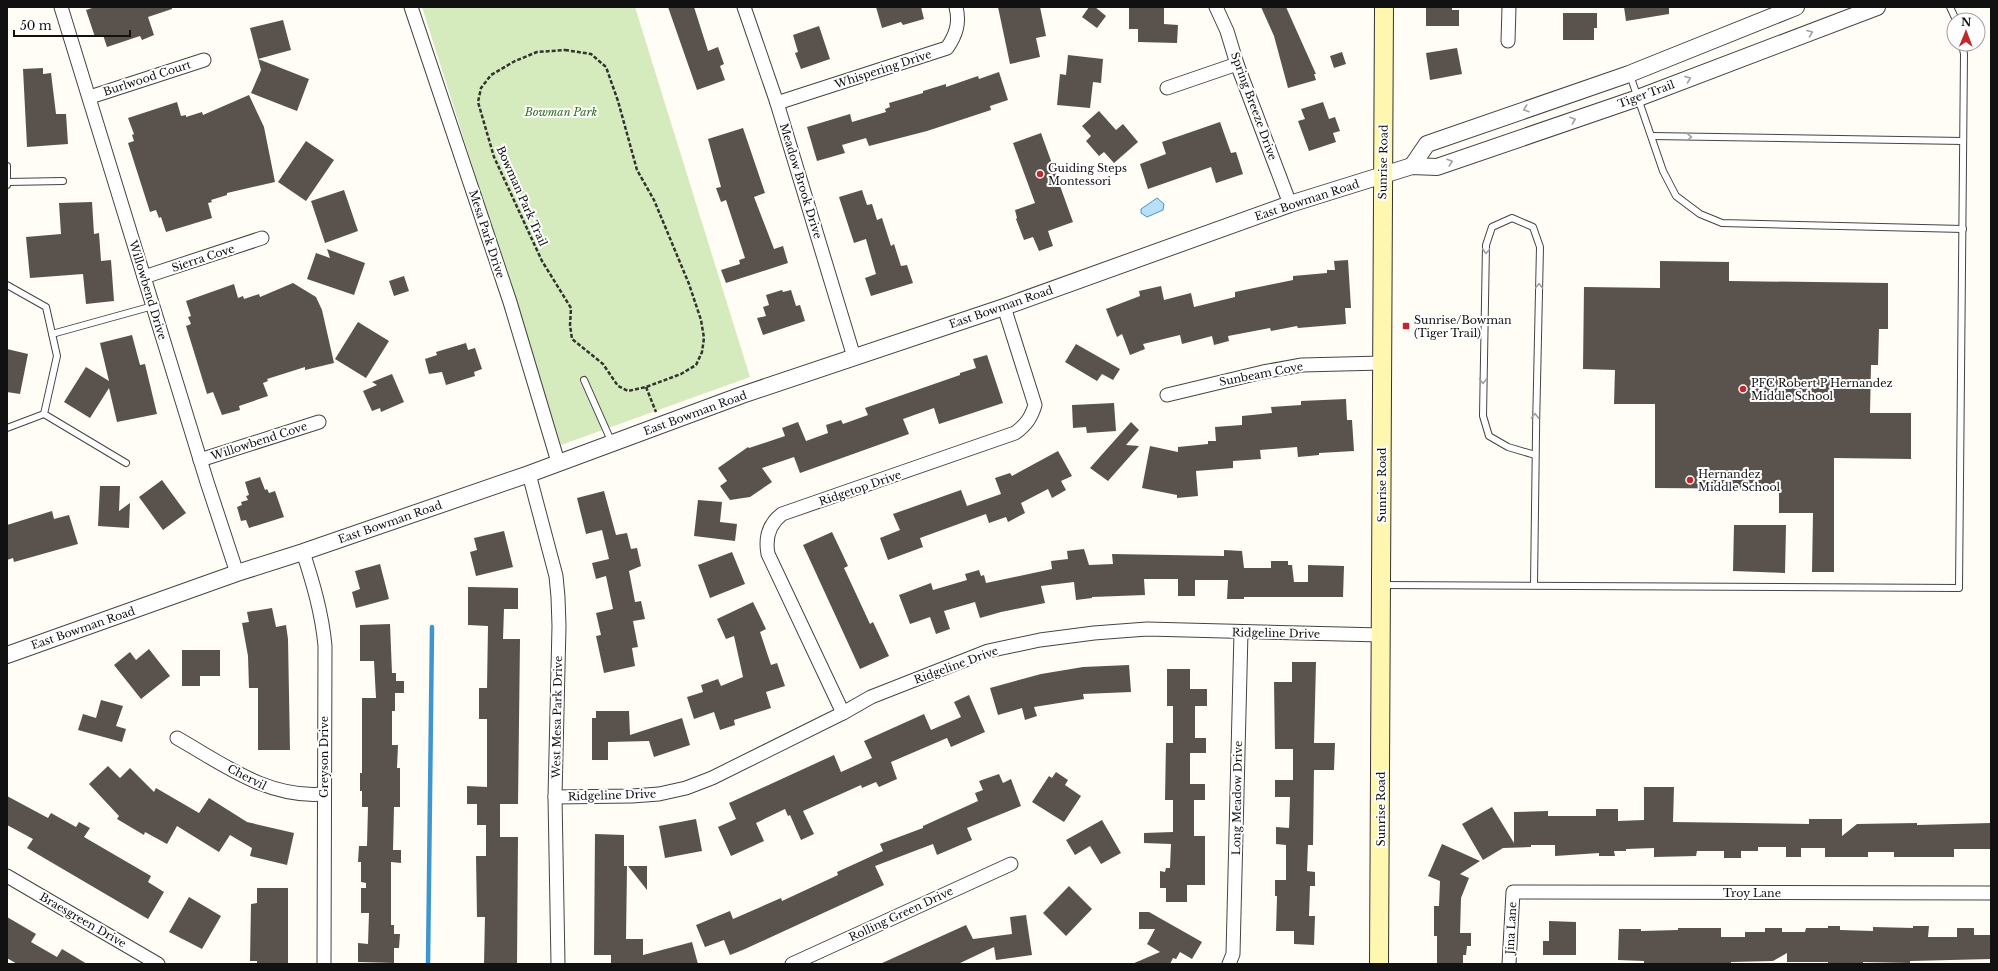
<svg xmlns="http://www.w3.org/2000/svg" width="1998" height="971" viewBox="0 0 1998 971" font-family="'Libre Baskerville',serif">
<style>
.green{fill:#d5ebbd}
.water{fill:#b9e0f7;stroke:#3f96cf}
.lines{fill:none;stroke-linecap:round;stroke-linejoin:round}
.stream{stroke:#3f96cf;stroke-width:4.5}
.building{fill:#5a524d}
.service-casing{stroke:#444;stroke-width:8}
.minor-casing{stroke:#444;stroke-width:15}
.tertiary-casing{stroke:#444;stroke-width:18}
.secondary-casing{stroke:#333;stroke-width:20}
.path{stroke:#333;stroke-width:2.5;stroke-dasharray:4 2;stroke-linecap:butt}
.service{stroke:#fff;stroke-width:6}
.minor{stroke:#fff;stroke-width:13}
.tertiary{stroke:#fff;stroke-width:16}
.secondary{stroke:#fff6b0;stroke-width:18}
.oneway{stroke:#a0a0a0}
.poi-dot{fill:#c4262e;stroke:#fff;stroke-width:1.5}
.labels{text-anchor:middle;stroke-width:4;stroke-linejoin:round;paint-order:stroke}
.street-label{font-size:11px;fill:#111;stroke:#fff}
.park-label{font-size:11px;font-style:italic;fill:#2f6b1f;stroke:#fff}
.poi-label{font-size:11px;fill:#111;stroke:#fff;text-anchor:start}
</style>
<rect width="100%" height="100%" fill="#fffdf5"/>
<polygon class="green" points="422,7 635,7 750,377 561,445"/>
<polygon class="water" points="1157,198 1164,204 1163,210 1147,217 1141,213 1141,209"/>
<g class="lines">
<polyline class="stream" points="428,964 432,627"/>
</g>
<g class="building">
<polygon points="95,7 172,7 172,9 148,17 154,35 142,40 140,36 107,47 103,35 95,37 86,10"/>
<polygon points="668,7 694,7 708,51 718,47 724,64 720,66 725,80 697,90"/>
<polygon points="876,7 921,7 924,19 903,25 901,22 882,28"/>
<polygon points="998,7 1040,7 1046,36 1036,38 1040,57 1010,64"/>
<polygon points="1089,7 1095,7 1106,16 1097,28 1082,17"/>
<polygon points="1138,7 1164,7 1164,24 1178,25 1177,43 1138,42 1138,29 1129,29 1129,8"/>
<polygon points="1261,7 1286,7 1316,74 1314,74 1316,80 1288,88 1274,36"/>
<polygon points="1426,7 1452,7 1452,10 1459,10 1459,26 1426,26"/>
<polygon points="1624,7 1669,7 1669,14 1626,21"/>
<polygon points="1563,13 1597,13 1597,28 1594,28 1594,40 1563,40"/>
<polygon points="283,20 291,50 258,59 250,28"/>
<polygon points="819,26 830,59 801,69 795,53 798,52 793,35"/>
<polygon points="1457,48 1462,74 1430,80 1426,53"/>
<polygon points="1342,52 1346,64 1334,68 1330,56"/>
<polygon points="1068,55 1103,59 1101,83 1093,82 1090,108 1057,105 1060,74 1066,75"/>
<polygon points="258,59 309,79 297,111 251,93 261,70"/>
<polygon points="43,68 43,74 51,73 56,114 66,114 68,144 27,147 23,69"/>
<polygon points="999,72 1008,100 990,106 991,110 927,131 869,146 866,138 842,145 845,153 817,161 807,127 850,114 852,122 886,112 885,109 890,107 889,103 923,93 923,91 946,84 946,87 978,76 979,79"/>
<polygon points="249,95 264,127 275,182 227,193 227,195 211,200 212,202 208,203 212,218 166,232 161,217 159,218 156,210 150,212 128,143 134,141 132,135 134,134 128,118 177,102 181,116 186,115 186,117 202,112 203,115"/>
<polygon points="1323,102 1329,119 1335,117 1340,131 1333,133 1336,142 1309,151 1298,121 1305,119 1301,109"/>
<polygon points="1099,111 1116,130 1123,124 1138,142 1114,163 1104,152 1099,156 1086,141 1091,136 1082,126"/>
<polygon points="1220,122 1231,153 1236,152 1243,174 1216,183 1211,167 1148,189 1140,164 1166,154 1162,142"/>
<polygon points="743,128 765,193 754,197 774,249 783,246 788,263 726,283 721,270 740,264 739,260 745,258 726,200 721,202 716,188 721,187 708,139"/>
<polygon points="1041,133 1073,222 1048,231 1053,246 1039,251 1033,237 1024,240 1016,219 1017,218 1015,210 1035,203 1013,143"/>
<polygon points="306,141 334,160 306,201 278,182"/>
<polygon points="344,190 358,231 325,243 311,201"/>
<polygon points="862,190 867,205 872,204 877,220 882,218 891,246 894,244 901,266 907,265 913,283 871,296 865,278 876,274 866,239 854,243 839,197"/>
<polygon points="92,202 94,234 99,233 101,261 111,260 114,301 86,304 83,274 30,278 26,237 61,234 59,203"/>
<polygon points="327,249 365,263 354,295 307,279 316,253 330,258"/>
<polygon points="1348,260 1351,308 1345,308 1346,324 1298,328 1297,326 1271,331 1270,328 1228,336 1229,341 1214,345 1212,336 1182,344 1180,335 1143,344 1145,349 1130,355 1122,334 1117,337 1106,309 1140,296 1139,291 1161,286 1164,300 1191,293 1194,307 1235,297 1235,292 1293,280 1293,276 1327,273 1327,270 1335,270 1334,261"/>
<polygon points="1660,261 1729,262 1729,281 1888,283 1888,329 1879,329 1878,365 1871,365 1870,413 1911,413 1911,459 1834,458 1834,572 1812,572 1813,513 1779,513 1779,489 1655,488 1655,404 1614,404 1615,370 1583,369 1584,287 1660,288"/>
<polygon points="404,276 409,291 394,296 389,281"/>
<polygon points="293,283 316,297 322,310 334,363 305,370 305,367 267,379 268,381 263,383 268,396 239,406 240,410 222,415 213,392 207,394 186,326 191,324 188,317 191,316 186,301 234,284 238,298 243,296 244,299 259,294 260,297"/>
<polygon points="782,290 783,292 791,290 796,306 800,305 805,321 763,335 757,318 766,316 763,307 769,305 766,295"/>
<polygon points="358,322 389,341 366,378 335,359"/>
<polygon points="132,335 140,365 145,364 157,414 117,422 109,388 90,418 64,402 86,367 109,381 100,343"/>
<polygon points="466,343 468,350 475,348 482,369 474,372 475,376 446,385 442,372 429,374 425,359 437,355 436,352"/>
<polygon points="1076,344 1120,369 1113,380 1102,374 1097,381 1065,362"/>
<polygon points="7,349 28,354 20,394 7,392"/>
<polygon points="987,355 1003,403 939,424 934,408 903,419 909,434 800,473 794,457 762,468 772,482 750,497 730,500 720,486 727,481 718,468 748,447 749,448 785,436 782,428 798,422 806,441 828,433 826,425 841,420 843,424 868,415 865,408 960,375 960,373 976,368 973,359"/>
<polygon points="392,374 404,402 381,412 380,408 372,411 363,391 377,385 372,382"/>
<polygon points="1346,399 1347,420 1352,420 1354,451 1319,453 1319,455 1298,457 1297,447 1260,450 1261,459 1233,461 1233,468 1196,471 1198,496 1177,498 1177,495 1142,488 1150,446 1178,452 1178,447 1208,444 1208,441 1216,441 1215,427 1242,425 1242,416 1272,413 1271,407 1301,405 1301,401"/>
<polygon points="1114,403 1116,431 1087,433 1086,427 1073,428 1072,405"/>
<polygon points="1131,422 1139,430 1126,445 1139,446 1108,481 1090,468"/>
<polygon points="1058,451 1072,476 1061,481 1066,490 1052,498 1048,489 1021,503 1025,513 1008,522 1006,517 989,523 986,514 920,538 923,547 888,560 880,538 900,530 893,514 961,490 967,506 1001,494 995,478 1010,473 1012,476"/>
<polygon points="260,477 265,490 267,489 269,493 275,491 284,517 249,528 246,520 241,521 237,507 242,505 241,502 248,500 246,496 249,495 245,482"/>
<polygon points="162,480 186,513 163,530 139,497"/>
<polygon points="100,486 120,486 119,511 130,503 129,528 98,526"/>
<polygon points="604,491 616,535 627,533 631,549 637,548 641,566 629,571 635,602 641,601 645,619 633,621 638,647 632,648 635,666 604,673 596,636 601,635 596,613 613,609 606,576 596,579 592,563 609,559 602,530 586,534 577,498"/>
<polygon points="698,500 722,502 720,522 737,524 735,541 694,536"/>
<polygon points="52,511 54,519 69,515 78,544 14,562 13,558 7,560 7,525"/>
<polygon points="1734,525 1786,525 1785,573 1733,571"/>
<polygon points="504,531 513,567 476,576 470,552 477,550 474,538"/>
<polygon points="832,532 848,566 844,568 870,624 873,622 889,656 860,669 803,545"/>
<polygon points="1084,549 1089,565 1113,564 1112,554 1224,556 1224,550 1242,551 1244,568 1271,568 1271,561 1288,561 1288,565 1292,565 1294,582 1308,582 1308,565 1344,566 1343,597 1244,597 1244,599 1227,599 1228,580 1195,580 1195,596 1178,596 1178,579 1144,579 1145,595 1092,597 1092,598 1076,600 1074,582 1041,586 1045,603 1001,612 980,618 975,602 944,611 950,629 936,634 930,617 910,624 899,595 931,583 933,590 967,580 965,574 979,570 981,576 984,575 986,583 1052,569 1051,561 1068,559 1067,551"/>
<polygon points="732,552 745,584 710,598 698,565"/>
<polygon points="380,564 389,599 356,608 352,592 360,589 355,571"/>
<polygon points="468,587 518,588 518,609 504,609 503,639 520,639 518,804 500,804 500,837 518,837 517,964 484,964 485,917 477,917 476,856 486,856 486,825 477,825 477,804 467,804 467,786 487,787 487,719 479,719 479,688 487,688 488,626 468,625"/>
<polygon points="753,602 766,629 760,632 771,665 777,663 785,686 766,692 771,708 734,720 735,725 720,730 714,712 694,719 687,697 703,692 701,685 718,679 721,686 743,677 734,636 726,639 717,619"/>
<polygon points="272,608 276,627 286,625 288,639 290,750 258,750 258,688 249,688 248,656 242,623 249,622 247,612"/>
<polygon points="390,624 392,673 396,673 396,681 404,681 404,693 395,693 395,711 392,711 392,745 398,745 397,768 400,768 400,807 394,807 393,850 401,850 401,863 391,862 391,925 394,925 394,934 400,934 399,948 394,948 394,963 358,962 358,943 368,944 369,913 361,913 361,888 366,888 366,883 361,882 361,862 358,862 359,846 367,846 368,807 362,807 362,791 360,791 360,773 362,773 362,698 376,698 374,661 360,661 360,625"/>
<polygon points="149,649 170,676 141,699 114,665 130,652 136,660"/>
<polygon points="182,650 220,650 220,676 200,676 200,686 182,686"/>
<polygon points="1292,662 1316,662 1314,743 1335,743 1334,770 1314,770 1313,845 1308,845 1307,871 1315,872 1315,886 1310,886 1309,916 1315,916 1314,945 1294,944 1294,931 1276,931 1277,896 1275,896 1275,880 1286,880 1286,845 1276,844 1276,827 1289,828 1290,797 1275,797 1275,780 1293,780 1293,749 1275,749 1274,682 1292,682"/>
<polygon points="1129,665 1131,692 1083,694 1084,699 1034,707 1037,716 1025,720 1022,708 998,715 990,688 1041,674 1083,667"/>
<polygon points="1167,669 1190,669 1190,689 1207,689 1207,706 1195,706 1195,738 1206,738 1206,753 1190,753 1190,784 1205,784 1205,800 1194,800 1194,836 1205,836 1205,885 1187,885 1187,902 1166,902 1166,888 1160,888 1160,871 1165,872 1166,868 1170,868 1171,844 1144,843 1144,833 1173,832 1173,800 1165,800 1166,743 1173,743 1173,706 1167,706"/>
<polygon points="969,695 985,732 951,747 947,738 891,762 897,779 879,787 876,782 862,788 861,785 803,811 814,834 801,840 790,815 788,816 785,809 756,823 764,841 731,856 718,827 736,819 729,803 834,755 841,772 872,758 864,741 924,714 931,730 961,717 954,702"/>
<polygon points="101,700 123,706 116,726 126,729 122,742 78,730 83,714 96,718"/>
<polygon points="596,711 629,711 630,735 682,718 690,745 654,757 649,741 608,742 608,760 592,760 592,718 596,718"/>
<polygon points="108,766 120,778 130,768 154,792 156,788 199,813 209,798 247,822 294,833 287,865 250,856 252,848 230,835 219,852 177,826 167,844 145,832 144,835 117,819 119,816 89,784"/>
<polygon points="1056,772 1068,780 1065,785 1081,796 1064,822 1032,802 1049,776 1052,778"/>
<polygon points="999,774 1003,783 1011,779 1021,806 967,828 972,840 937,855 933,844 875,866 884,885 745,949 730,955 724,940 705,947 696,925 730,911 733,919 781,898 782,901 838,875 837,872 883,851 880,844 923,828 923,826 978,801 975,793 983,790 979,781"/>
<polygon points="1644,787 1674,787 1673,822 1809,824 1809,819 1842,819 1842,836 1857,824 1917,823 1917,825 1991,823 1991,849 1954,849 1954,857 1894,857 1894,852 1868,852 1868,857 1825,857 1825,848 1801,848 1801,857 1786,857 1786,847 1758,847 1758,851 1741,851 1741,858 1724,858 1724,851 1697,851 1696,856 1654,857 1654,848 1626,849 1626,851 1614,851 1615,856 1599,856 1599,853 1555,856 1555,845 1531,845 1531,847 1503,848 1483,860 1462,824 1492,807 1514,843 1514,812 1548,811 1548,816 1596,816 1596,809 1618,809 1618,821 1644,820"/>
<polygon points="7,796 48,818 51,813 76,827 79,822 90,828 84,837 151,876 148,882 164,892 148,919 27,848 33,839 7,825"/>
<polygon points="696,819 702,851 665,858 659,826"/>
<polygon points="1102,820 1121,853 1101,864 1090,846 1075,855 1066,840"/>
<polygon points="595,834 624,835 624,866 627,866 626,939 643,939 643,955 692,942 698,964 611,964 611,955 594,955"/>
<polygon points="1442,844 1480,861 1460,874 1469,878 1461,898 1460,933 1471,933 1471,946 1467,946 1466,955 1463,955 1463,964 1437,964 1437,936 1434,936 1434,906 1439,906 1440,881 1428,876"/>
<polygon points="628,866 647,866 647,890"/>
<polygon points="1069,886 1092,909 1066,936 1043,913"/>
<polygon points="257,888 288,888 288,964 257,964 257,961 250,961 251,904 257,903"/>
<polygon points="189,897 221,916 202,949 169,932"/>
<polygon points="1139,912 1149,912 1202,942 1192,959 1180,952 1176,959 1173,958 1170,964 1132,964 1160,952 1147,944 1155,929 1139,929"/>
<polygon points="1026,915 1032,955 996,960 994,947 958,964 880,964 966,925 973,939 1012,934 1010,917"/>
<polygon points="7,917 36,934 31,942 57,957 62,949 87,964 17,964 7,958"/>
<polygon points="1549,921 1576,922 1576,955 1543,955 1543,941 1549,941"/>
<polygon points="1828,926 1840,926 1840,930 1873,931 1873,927 1913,928 1913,926 1929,926 1928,937 1957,937 1957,928 1974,928 1974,935 1991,935 1991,959 1910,961 1910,963 1863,962 1863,964 1828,964 1828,962 1787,962 1787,953 1773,961 1731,962 1731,964 1644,964 1644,961 1618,960 1619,929 1641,929 1641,931 1678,930 1678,928 1721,928 1721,937 1745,937 1745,932 1765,932 1765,928 1782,928 1782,932 1805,932 1806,928 1828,928"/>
</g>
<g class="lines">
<g class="service-casing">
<g id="service">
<polyline points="1950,7 1956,20"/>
<polyline points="1630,75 1663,171 1676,196 1700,214 1722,223 1963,229"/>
<polyline points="1652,136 1963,141"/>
<polyline points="7,166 7,185"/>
<polyline points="7,182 63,181"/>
<polyline points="7,285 46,307 57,356 44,414 126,463"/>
<polyline points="52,334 153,306"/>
<polyline points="584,380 612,443"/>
<polyline points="7,428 44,414"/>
<polyline points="1383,585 1959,588 1964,54 1962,44"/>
<path d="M1534,585C1535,472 1537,360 1540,247L1533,227L1512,218L1492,227L1486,245L1483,416L1489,436L1508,447L1535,455"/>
</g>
</g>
<g class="minor-casing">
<g id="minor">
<polyline points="61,7 207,482 237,573"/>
<polyline points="411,7 510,302 558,462"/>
<polyline points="744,7 777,103 854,357"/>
<polyline points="1216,7 1227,31 1237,64 1290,204"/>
<polyline points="1508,41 1509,7"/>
<polyline points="1167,88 1237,64"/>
<polyline points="90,97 204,60"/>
<path d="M777,103L947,48C956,35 960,23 956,7"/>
<polyline points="144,277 262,238"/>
<polyline points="1167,395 1263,372 1302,365 1382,363"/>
<polyline points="200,460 319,422"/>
<polyline points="529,474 556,576 558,597 559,626 555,797 558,964"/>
<path d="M303,552C313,583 322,613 325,646L324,964"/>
<path d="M843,713L768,554C765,538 769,524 782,514L1015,433C1026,425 1031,418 1035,405L1004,307"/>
<path d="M177,738C223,764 268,799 324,794"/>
<polyline points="555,797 632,796 659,794 686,788 712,778 843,713 871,697 988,651 1040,640 1094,633 1147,629 1381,635"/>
<polyline points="7,876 158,964"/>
<polyline points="792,964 1011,864"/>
<polyline points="1229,964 1233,954 1241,632"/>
<polyline points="1509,964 1513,892 1991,893"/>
</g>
</g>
<g class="tertiary-casing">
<g id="tertiary">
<polyline points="1412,166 1427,144 1629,74 1796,7"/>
<polyline points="7,655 237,573 303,552 529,474 742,395 1004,307 1290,204 1412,166 1437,167 1638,98 1877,7"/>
</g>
</g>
<g class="secondary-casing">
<polyline id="secondary" points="1379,964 1384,7"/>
</g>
<g class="path">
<polygon points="565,50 591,54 606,67 618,101 637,170 654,200 689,284 701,320 704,338 702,352 696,365 681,374 646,387 628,391 618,386 603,364 572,339 570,325 571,308 542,261 494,157 478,102 481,88 491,75 515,61 537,52"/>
<polyline points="646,387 656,412"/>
</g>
<use href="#service" class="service"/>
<use href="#minor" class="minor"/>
<use href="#tertiary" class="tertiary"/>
<use href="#secondary" class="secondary"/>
</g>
<defs><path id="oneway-chevron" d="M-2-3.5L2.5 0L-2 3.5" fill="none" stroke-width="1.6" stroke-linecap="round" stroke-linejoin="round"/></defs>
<g class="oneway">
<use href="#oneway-chevron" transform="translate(1810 33) rotate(-21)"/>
<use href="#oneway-chevron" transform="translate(1688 79) rotate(-21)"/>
<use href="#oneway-chevron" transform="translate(1526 109) rotate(161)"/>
<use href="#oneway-chevron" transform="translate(1573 120) rotate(-19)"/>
<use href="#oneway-chevron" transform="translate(1689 137) rotate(1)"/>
<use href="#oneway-chevron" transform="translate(1450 162) rotate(-19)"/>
<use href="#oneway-chevron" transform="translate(1486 251) rotate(93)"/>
<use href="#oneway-chevron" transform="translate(1539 286) rotate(-89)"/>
<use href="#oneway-chevron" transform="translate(1483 381) rotate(91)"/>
<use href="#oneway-chevron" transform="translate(1535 416) rotate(-89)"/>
</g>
<g class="poi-dot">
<circle cx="1040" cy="174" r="4"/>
<rect x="1402" y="322" width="8" height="8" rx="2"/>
<circle cx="1743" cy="389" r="4"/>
<circle cx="1690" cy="480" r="4"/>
</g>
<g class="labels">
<g class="street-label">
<text transform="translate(883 69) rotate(-18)" y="4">Whispering Drive</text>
<text transform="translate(147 78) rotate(-18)" y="4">Burlwood Court</text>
<text transform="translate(1646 94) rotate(-20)" y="4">Tiger Trail</text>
<text transform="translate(1254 106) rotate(70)" y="4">Spring Breeze Drive</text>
<text transform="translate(1383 162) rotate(-89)" y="4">Sunrise Road</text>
<text transform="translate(801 181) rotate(73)" y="4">Meadow Brook Drive</text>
<text transform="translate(522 196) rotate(66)" y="4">Bowman Park Trail</text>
<text transform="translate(1307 200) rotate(-18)" y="4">East Bowman Road</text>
<text transform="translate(487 234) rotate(72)" y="4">Mesa Park Drive</text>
<text transform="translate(203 258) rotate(-18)" y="4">Sierra Cove</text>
<text transform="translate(148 290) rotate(73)" y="4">Willowbend Drive</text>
<text transform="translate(1001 307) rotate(-19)" y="4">East Bowman Road</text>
<text transform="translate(1261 374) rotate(-11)" y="4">Sunbeam Cove</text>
<text transform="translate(695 413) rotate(-20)" y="4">East Bowman Road</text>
<text transform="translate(259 441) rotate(-18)" y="4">Willowbend Cove</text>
<text transform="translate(1382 485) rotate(-90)" y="4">Sunrise Road</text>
<text transform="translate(860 488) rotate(-19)" y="4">Ridgetop Drive</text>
<text transform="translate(390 522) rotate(-19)" y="4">East Bowman Road</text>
<text transform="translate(83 628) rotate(-19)" y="4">East Bowman Road</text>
<text transform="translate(1276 633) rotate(1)" y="4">Ridgeline Drive</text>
<text transform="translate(956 665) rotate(-20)" y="4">Ridgeline Drive</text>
<text transform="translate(557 717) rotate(-89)" y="4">West Mesa Park Drive</text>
<text transform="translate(324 757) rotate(-90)" y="4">Greyson Drive</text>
<text transform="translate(247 777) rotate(27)" y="4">Chervil</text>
<text transform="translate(612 795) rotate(-2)" y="4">Ridgeline Drive</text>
<text transform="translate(1237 798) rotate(-89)" y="4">Long Meadow Drive</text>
<text transform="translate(1381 809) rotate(-90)" y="4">Sunrise Road</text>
<text x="1752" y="897">Troy Lane</text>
<text transform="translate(901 914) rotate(-25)" y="4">Rolling Green Drive</text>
<text transform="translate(83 920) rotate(30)" y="4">Braesgreen Drive</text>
<text transform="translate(1511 928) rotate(-87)" y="4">Jina Lane</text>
</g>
<g class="park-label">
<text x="561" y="116">Bowman Park</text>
</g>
<g class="poi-label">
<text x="1048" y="172">Guiding Steps<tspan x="1048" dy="13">Montessori</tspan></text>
<text x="1414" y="324">Sunrise/Bowman<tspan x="1414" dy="13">(Tiger Trail)</tspan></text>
<text x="1751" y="387">PFC Robert P Hernandez<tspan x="1751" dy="13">Middle School</tspan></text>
<text x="1698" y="478">Hernandez<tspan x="1698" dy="13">Middle School</tspan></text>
</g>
</g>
<rect width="1998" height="971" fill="none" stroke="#111111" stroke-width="16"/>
<g transform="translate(1966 32) rotate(1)"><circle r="19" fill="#ffffff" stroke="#a0a0a0"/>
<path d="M0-3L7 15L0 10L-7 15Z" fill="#c4262e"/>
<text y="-6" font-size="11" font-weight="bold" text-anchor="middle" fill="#111111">N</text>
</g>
<path d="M14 30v6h116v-6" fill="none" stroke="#111111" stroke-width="2"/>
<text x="20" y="30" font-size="12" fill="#111111" stroke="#ffffff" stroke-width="3" paint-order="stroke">50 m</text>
</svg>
